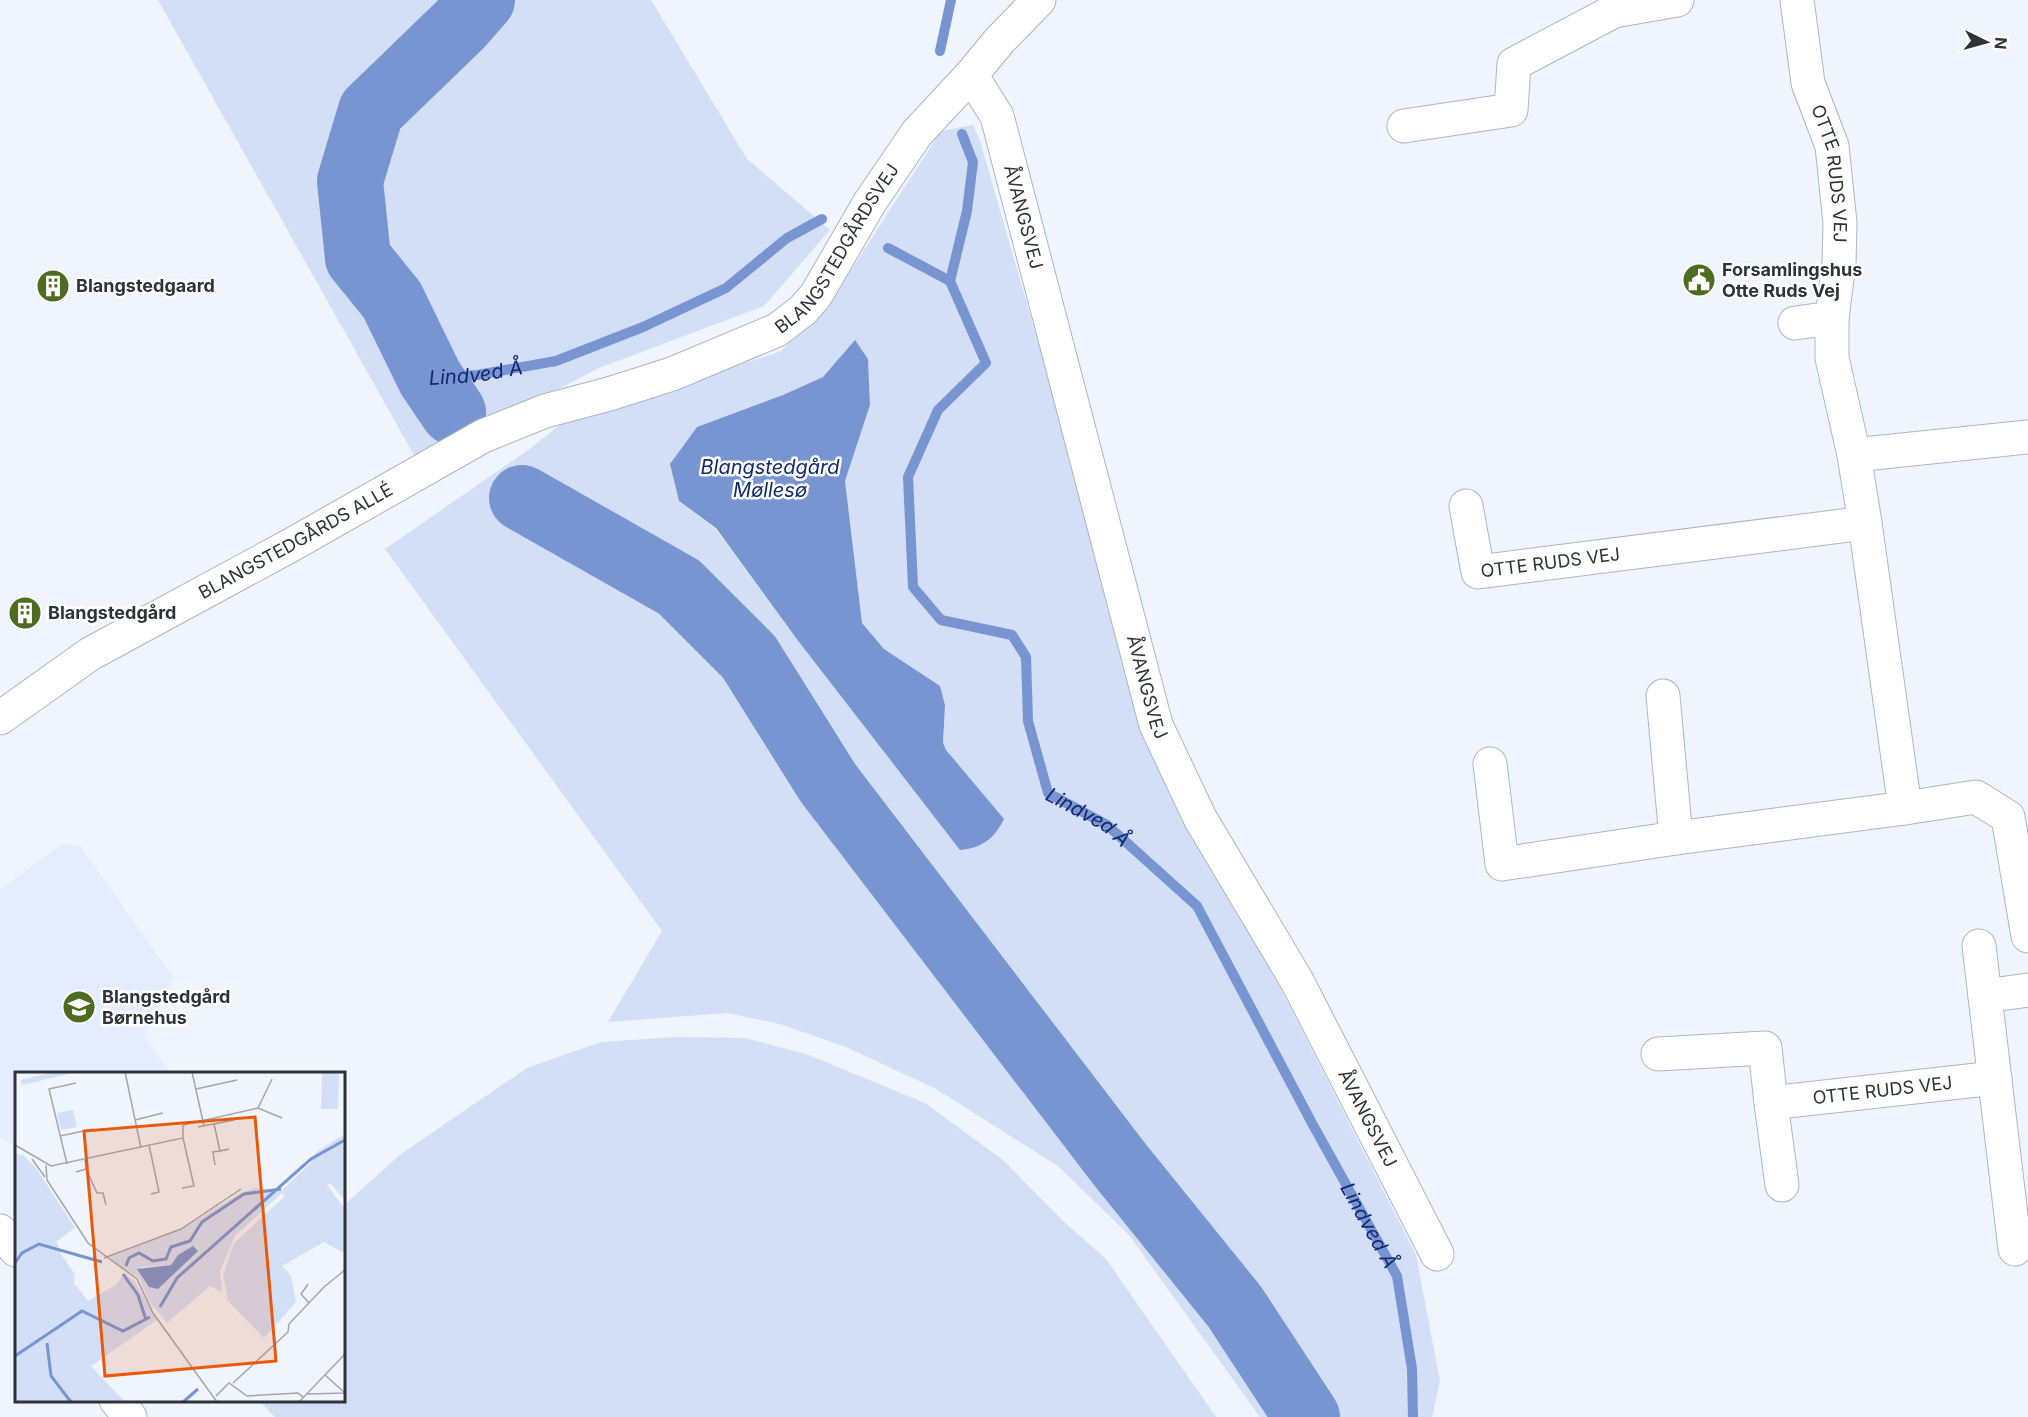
<svg xmlns="http://www.w3.org/2000/svg" width="2028" height="1417" viewBox="0 0 2028 1417" font-family="Inter,sans-serif">
<style>
.built{fill:#e4ecff}
.green{fill:#d3dff7;fill-rule:evenodd}
.water{fill:#7894d1}
.lines{fill:none;stroke-linecap:round;stroke-linejoin:round}
.stream{stroke:#7894d1;stroke-width:10}
.river{stroke:#7894d1;stroke-width:66}
.minor-casing{stroke:#adb5c4;stroke-width:35}
.minor{stroke:#fff;stroke-width:33}
.labels{text-anchor:middle;stroke-width:5;stroke-linejoin:round;paint-order:stroke}
.street-label{font-size:18px;fill:#2f3238;stroke:#fff}
.poi-label{font-size:18px;font-weight:bold;fill:#2f3238;stroke:#fff;text-anchor:start}
.water-label{font-size:20px;font-style:italic;fill:#112870;stroke:#fff}
.inset-river{fill:none;stroke:#7894d1;stroke-width:3}
.inset-road{fill:none;stroke:#a2a6ae;stroke-width:1.5}
.view{fill:#e8590c;fill-opacity:0.15;stroke:#e8590c;stroke-width:3}
.inset-edge{fill:none;stroke:#2f3238;stroke-width:3}
</style>
<rect width="100%" height="100%" fill="#eff4fd"/>
<polygon class="built" points="62,844 80,846 173,977 144,1037 170,1073 16,1074 16,1146 0,1138 0,890"/>
<g class="green">
<polygon points="158,0 651,0 747,159 830,230 764,306 599,368 418,462"/>
<path d="M973,125L980,141L1151,733L1416,1255L1440,1381L1432,1417H1260L1129,1235L1058,1166L936,1089L846,1047L780,1024L727,1013L608,1022L662,931L385,549L531,448L566,420L782,351L842,284L941,131ZM855,341L868,359L870,405L845,481L862,623L884,649L940,686L945,705L943,743L946,750L796,638L715,528L679,501L670,464L697,427L783,395L823,377Z"/>
<polygon points="677,1037 745,1038 806,1054 925,1103 1003,1160 1063,1221 1106,1259 1216,1417 275,1417 259,1401 344,1400 344,1205 401,1154 527,1068 601,1042"/>
</g>
<path class="water" d="M855,340L868,359L870,405L845,481L862,623L884,649L940,686L945,705L943,743L946,750L1004,819C994,839 982,848 960,850L796,638L716,528L679,501L670,464L697,427L783,395L823,377Z"/>
<g class="lines">
<g class="stream">
<polyline points="940,51 951,0"/>
<path id="s1" d="M888,248L950,281L986,363L938,410L908,477L913,587L941,620L1012,635L1026,657L1028,721L1048,793L1107,825L1197,906L1313,1125L1397,1276L1412,1369L1413,1417"/>
<polyline points="950,281 967,211 973,162 962,134"/>
<path id="s2" d="M430,378L477,375L556,361L643,327L726,288L787,238L822,219"/>
</g>
<g class="river">
<polyline points="453,412 430,378 392,300 358,258 350,181 371,111 460,25 482,0"/>
<polyline points="522,498 679,587 749,657 828,783 1121,1166 1235,1307 1307,1417"/>
</g>
<g class="minor-casing">
<g id="minor">
<path id="s3" d="M1797,0L1808,83L1832,146L1840,223L1839,263L1832,318V358L1854,455L1865,523L1905,808L1976,797L2008,817L2028,936"/>
<path id="s4" d="M971,75L997,116L1156,725L1200,818L1297,981L1437,1254"/>
<polyline points="1404,126 1511,110 1514,64 1614,11 1677,0"/>
<polyline points="1795,323 1832,318"/>
<polyline points="1854,455 2028,437"/>
<path id="s5" d="M1466,506L1478,572L1865,523"/>
<polyline points="1663,696 1676,838"/>
<path id="s6" d="M0,718L90,654L293,544L483,436L545,411L609,394L672,374L777,330L803,310L816,295L870,202L917,133L971,75L1000,40L1039,0"/>
<polyline points="1490,764 1502,864 1676,838 1905,808"/>
<polyline points="1979,946 2015,1249"/>
<polyline points="1985,996 2028,990"/>
<polyline points="1658,1054 1765,1048 1771,1103"/>
<path id="s7" d="M1782,1185L1771,1103L1995,1078"/>
<polyline points="0,1231 16,1250"/>
<polyline points="116,1400 130,1417"/>
</g>
</g>
<use href="#minor" class="minor"/>
</g>
<defs>
<g id="civic-disc" transform="scale(1.725)"><circle r="9.5" fill="#4e6c21" stroke="#fff"/><path d="M-.6-6.5H3V-4.5H.6V-3L4-1V1h2V6H-6V1h2V-1L-.6-3ZM-1.2 2.5V6h2.4V2.5Z" fill="#fff"/></g>
<g id="building-disc" transform="scale(1.725)"><circle r="9.5" fill="#4e6c21" stroke="#fff"/><path d="M-4-6H4V6H1V3H-1V6H-4ZM-2.5-4.3h1.7v1.8h-1.7ZM.8-4.3h1.7v1.8H.8ZM-2.5-1h1.7V.8h-1.7ZM.8-1h1.7V.8H.8Z" fill="#fff"/></g>
<g id="school-disc" transform="scale(1.725)"><circle r="9.5" fill="#4e6c21" stroke="#fff"/><path d="M0-5L7-2L0 1L-7-2ZM-4 1L0 2.5L4 1V4Q0 6-4 4Z" fill="#fff"/></g>
</defs>
<g fill-rule="evenodd">
<use href="#civic-disc" x="1699" y="280"/>
<use href="#building-disc" x="53" y="286"/>
<use href="#building-disc" x="25" y="613"/>
<use href="#school-disc" x="79" y="1007"/>
</g>
<g class="labels">
<g class="street-label">
<text dy="6" stroke="none"><textPath href="#s3" startOffset="178">OTTE RUDS VEJ</textPath></text>
<text dy="6" stroke="none"><textPath href="#s4" startOffset="153">ÅVANGSVEJ</textPath></text>
<text dy="6" stroke="none"><textPath href="#s6" startOffset="975">BLANGSTEDGÅRDSVEJ</textPath></text>
<text dy="6" stroke="none"><textPath href="#s6" startOffset="345">BLANGSTEDGÅRDS ALLÉ</textPath></text>
<text dy="6" stroke="none"><textPath href="#s5" startOffset="140">OTTE RUDS VEJ</textPath></text>
<text dy="6" stroke="none"><textPath href="#s4" startOffset="639">ÅVANGSVEJ</textPath></text>
<text dy="6" stroke="none"><textPath href="#s7" startOffset="195">OTTE RUDS VEJ</textPath></text>
<text dy="6" stroke="none"><textPath href="#s4" startOffset="1125">ÅVANGSVEJ</textPath></text>
</g>
<g class="poi-label">
<text x="1722" y="276">Forsamlingshus<tspan x="1722" dy="21">Otte Ruds Vej</tspan></text>
<text x="76" y="292">Blangstedgaard</text>
<text x="48" y="619">Blangstedgård</text>
<text x="102" y="1003">Blangstedgård<tspan x="102" dy="21">Børnehus</tspan></text>
</g>
<g class="water-label">
<text dy="7" stroke="none"><textPath href="#s2" startOffset="46">Lindved Å</textPath></text>
<text x="770" y="474">Blangstedgård<tspan x="770" dy="23">Møllesø</tspan></text>
<text dy="7" stroke="none"><textPath href="#s1" startOffset="738">Lindved Å</textPath></text>
<text dy="7" stroke="none"><textPath href="#s1" startOffset="1242">Lindved Å</textPath></text>
</g>
</g>
<g transform="translate(15 1072)">
<rect width="330" height="330" fill="#eff4fd"/>
<path d="M39,0H62L7,13L6,8ZM307,0H324L323,37H306ZM58,38L62,55L46,58L42,41ZM330,62V128L315,111L312,113L330,137V177L327,180L309,170L267,194L276,204L281,230L249,266L213,229L208,203L219,171L270,124L267,121L220,164L205,199L207,220L195,214L152,251L135,231L124,206L96,189L95,185L167,157L227,120L241,116L266,119L295,92L300,81ZM178,174L182,179L143,217L134,215L124,195L156,193L163,183ZM0,81L8,83L21,96L60,156L42,169L45,181L60,202L59,211L73,229L102,212L109,201L119,208L142,248L76,294L110,330H0Z" fill="#d3dff7" fill-rule="evenodd"/>
<path d="M178,174L183,179L143,217L134,215L122,197L156,193L163,183Z" fill="#7894d1"/>
<path class="inset-river" d="M0,191L7,181L24,172L87,190M111,194L114,186L124,181L138,189L151,187L156,175L175,169L187,150L229,122L266,117M108,202L123,223L131,248M145,235L162,206L296,87L330,68M32,271L36,304L56,330M0,284L67,239L108,259L135,245M168,330L183,317"/>
<path class="inset-road" d="M110,0L126,76M177,0L189,54M181,17L222,8M243,36L267,46M120,48L148,41M199,52L205,79L214,77M183,55L219,48M45,64L78,57M0,73L36,94L168,66V53L243,36L257,7M134,73L144,120L136,122M17,87L30,105M52,92L34,17L61,11M31,93L32,108L73,171L122,207L138,241L202,330M200,93L198,80L205,79M71,97L82,121H88L91,133M61,100L71,97L70,88M167,116L179,114L168,66M89,186L166,157L226,117M293,212L286,222L294,231M310,303L330,321M218,311L273,260L274,252L309,215L330,198M292,322L330,321M201,324L214,311L232,324L283,321L289,326M284,330L330,282"/>
<path class="view" d="M240,45L261,289L90,304L69,59Z"/>
<rect width="330" height="330" class="inset-edge"/>
</g>
<g transform="translate(1986 42) rotate(95)" stroke="#ffffff" stroke-width="4.5" paint-order="stroke">
<path d="M0-4.5L10 22L0 15L-10 22Z" fill="#2f3238"/>
<text y="-9" font-size="16" font-weight="bold" text-anchor="middle" fill="#2f3238">N</text>
</g>
</svg>
